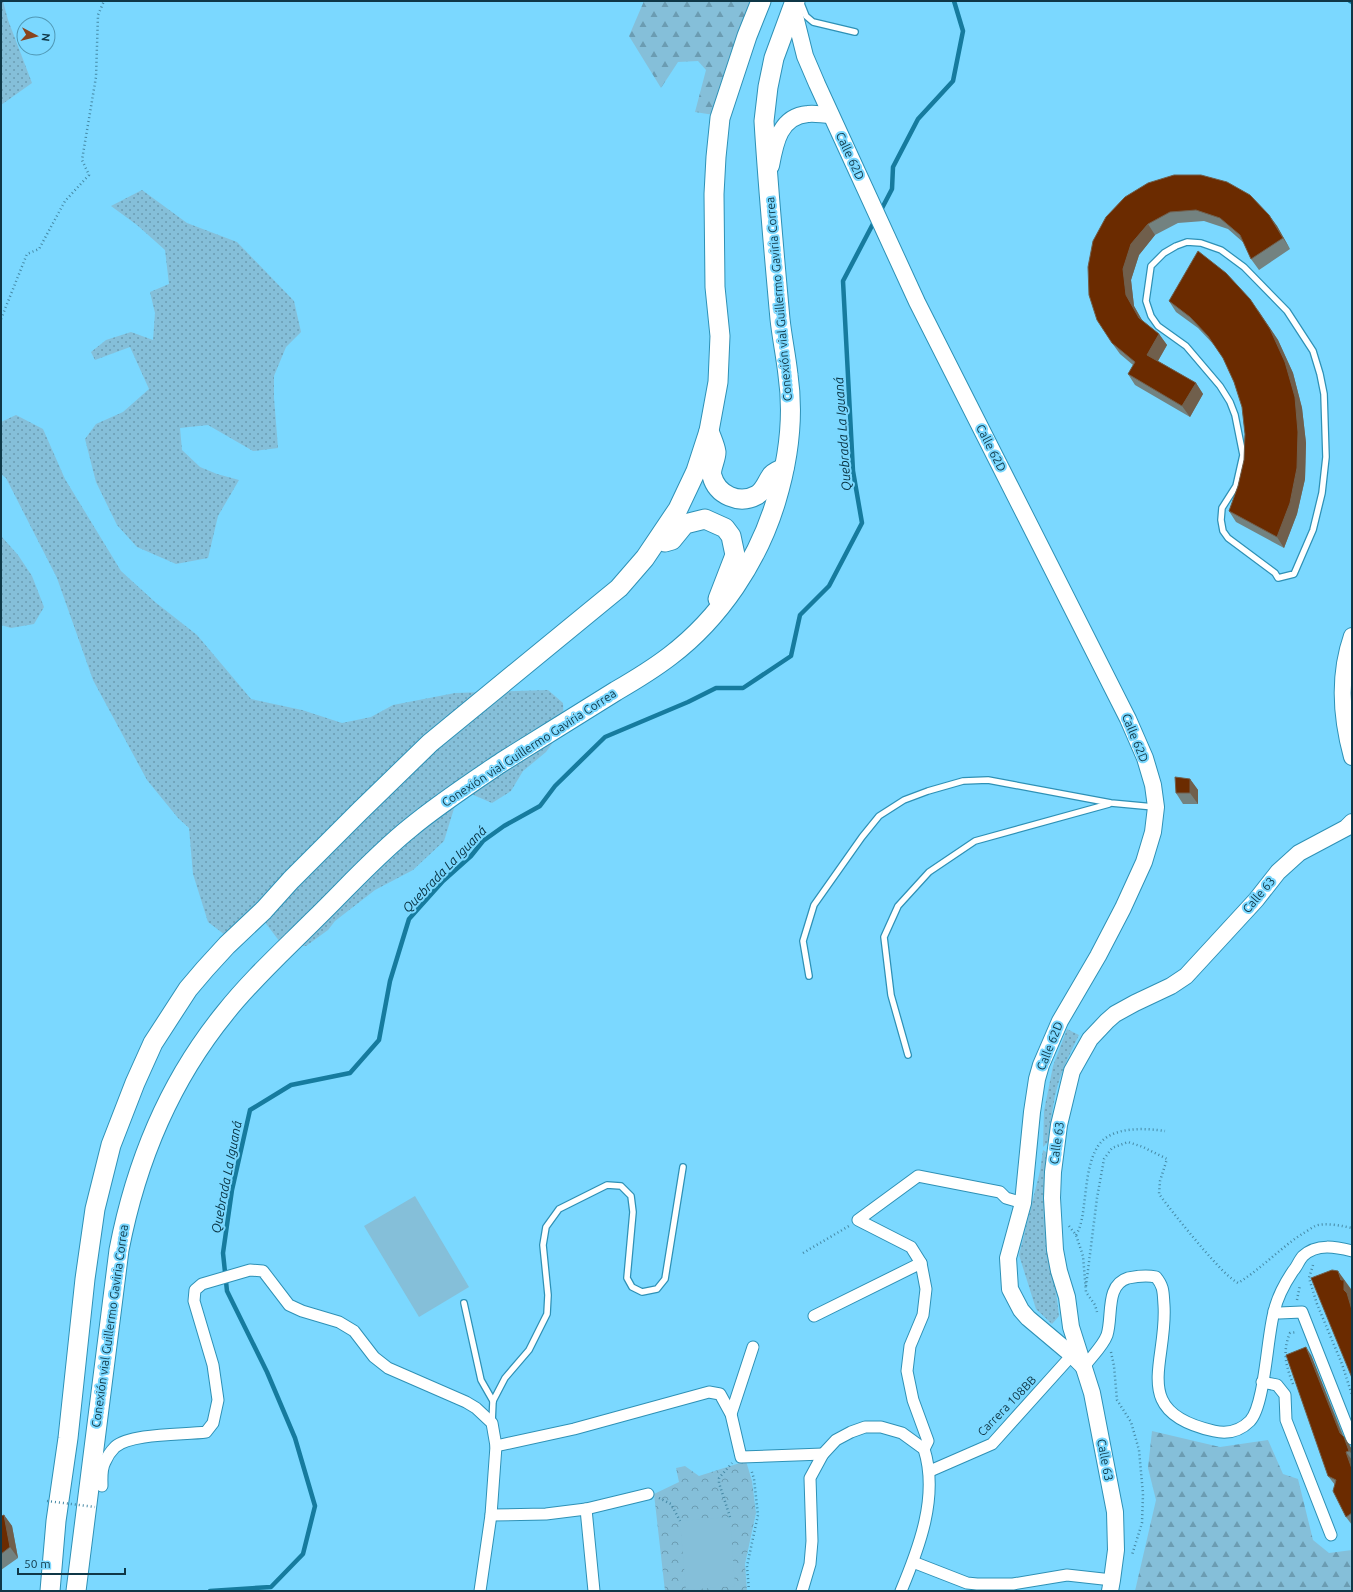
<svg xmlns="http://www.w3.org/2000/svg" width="1353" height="1592" viewBox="0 0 1353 1592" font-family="Ubuntu,sans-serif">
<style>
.grass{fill:url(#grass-dots)}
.forest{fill:url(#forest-firs)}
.park{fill:url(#park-crowns)}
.garden{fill:#85bfd9}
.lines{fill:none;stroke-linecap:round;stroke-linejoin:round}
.stream{stroke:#167b9e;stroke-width:4.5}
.service-casing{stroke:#2e91b6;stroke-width:8}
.minor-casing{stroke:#2e91b6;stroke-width:13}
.secondary-casing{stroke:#2e91b6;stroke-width:18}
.trunk-casing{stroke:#2e91b6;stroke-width:21}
.path{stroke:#4588a4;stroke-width:2.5;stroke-dasharray:1 3;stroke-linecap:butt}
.service{stroke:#fff;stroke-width:5.5}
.minor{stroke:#fff;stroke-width:11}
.secondary{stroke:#fff;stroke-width:16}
.trunk{stroke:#fff;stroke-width:19}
.path-bridge{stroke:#4588a4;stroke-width:2.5;stroke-dasharray:1 3;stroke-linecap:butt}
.wall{fill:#738280}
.shaded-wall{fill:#705f4c}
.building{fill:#6b2b00;stroke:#705f4c}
.labels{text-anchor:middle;stroke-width:4;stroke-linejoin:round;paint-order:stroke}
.street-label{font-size:12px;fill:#0f3747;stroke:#7bd8ff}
.water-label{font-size:13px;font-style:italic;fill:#073141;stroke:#7bd8ff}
</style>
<defs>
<pattern id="grass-dots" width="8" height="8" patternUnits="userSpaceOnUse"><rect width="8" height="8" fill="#85bfd9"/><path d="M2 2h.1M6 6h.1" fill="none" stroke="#6b9cb2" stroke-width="1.8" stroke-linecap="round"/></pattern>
<pattern id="forest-firs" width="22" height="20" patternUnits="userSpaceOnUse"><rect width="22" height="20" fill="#85bfd9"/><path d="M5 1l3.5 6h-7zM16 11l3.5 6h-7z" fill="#6b9cb2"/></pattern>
<pattern id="park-crowns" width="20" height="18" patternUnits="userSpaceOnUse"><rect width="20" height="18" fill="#85bfd9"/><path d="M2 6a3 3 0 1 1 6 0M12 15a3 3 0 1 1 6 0" fill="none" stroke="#6b9cb2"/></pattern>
</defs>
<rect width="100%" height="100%" fill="#7bd8ff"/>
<g class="grass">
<polygon points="1,1 3,1 8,20 32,83 1,105"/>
<polygon points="142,190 187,223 237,242 294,301 301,332 286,347 274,376 274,398 278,448 253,451 208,425 180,428 182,450 200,467 217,474 239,480 218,516 208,558 176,564 137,547 117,525 96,482 85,439 96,424 123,412 149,389 130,347 95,360 91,352 106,340 131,332 153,340 155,313 150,292 169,284 165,250 137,225 111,206"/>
<polygon points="16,415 43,429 65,479 121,571 155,602 197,635 251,699 302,710 342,723 371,717 393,705 455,693 548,690 563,703 564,727 546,752 523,771 511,791 492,803 462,790 456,802 444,841 413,870 375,890 335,921 328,930 306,946 283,946 261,917 237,944 208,922 193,874 189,828 178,818 147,780 93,680 57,578 6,478 1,474 1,422"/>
<polygon points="1,536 18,555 32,576 44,607 34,624 11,628 1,625"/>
<path d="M1067,1029L1079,1035C1069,1055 1060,1074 1055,1096C1052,1111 1050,1127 1048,1142L1043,1147L1044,1111L1053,1066Z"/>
<polygon points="1043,1150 1049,1154 1048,1225 1059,1316 1052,1324 1036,1309 1019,1255 1040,1171"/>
</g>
<g class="forest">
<polygon points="644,1 755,1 714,115 695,112 706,70 698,61 678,62 661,88 629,36"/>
<polygon points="1152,1431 1220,1447 1268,1440 1283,1474 1298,1479 1313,1540 1329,1553 1352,1550 1352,1591 1135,1591 1156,1500 1148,1468"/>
</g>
<polygon class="park" points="746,1461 752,1481 756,1513 745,1564 747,1591 665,1591 654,1494 679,1482 676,1468 685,1466 699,1476"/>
<g class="garden">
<polygon points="415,1196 469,1287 419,1317 364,1226"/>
<polygon points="730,1517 735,1586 686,1590 680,1521"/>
</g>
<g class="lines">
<g class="stream">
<polyline points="1350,1 1352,2"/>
<polyline points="880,212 892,189 893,167 918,119 953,81 963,31 954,1"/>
<polyline points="210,1591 271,1587 303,1554 315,1506 295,1438 267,1372 227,1291 223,1253 232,1190 250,1110 291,1085 350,1073 379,1040 390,981 409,919 443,881 471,856 483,841 504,826 540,806 555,786 605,737 688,702 716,688 743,688 791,656 800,615 829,586 862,523 853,471 843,281 875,220"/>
</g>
<g class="service-casing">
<g id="service">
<polyline points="800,1 806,16 813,22 855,32"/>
<polygon points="1187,242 1201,243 1221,250 1244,267 1287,311 1313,351 1320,374 1324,394 1326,457 1322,493 1313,530 1294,574 1278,578 1275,573 1228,538 1223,531 1221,520 1222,508 1236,486 1243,455 1235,415 1230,402 1220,386 1186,346 1158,326 1151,316 1146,301 1151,266 1164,253 1176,246"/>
<polyline points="809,976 803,941 814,905 862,837 879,816 904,800 928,791 963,781 988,780 1111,803 1154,807"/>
<polyline points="908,1055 891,995 884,937 898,906 929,872 975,841 1109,804"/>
<polyline points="464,1303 481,1380 493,1401"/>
<polyline points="492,1423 493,1401 505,1378 529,1350 547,1314 548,1295 543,1245 546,1227 559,1209 607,1185 621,1186 631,1196 633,1212 627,1278 632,1287 642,1292 657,1289 665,1279 683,1167"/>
</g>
</g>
<g class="minor-casing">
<g id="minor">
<polyline points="1274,1311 1279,1313 1302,1312 1352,1439"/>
<polyline points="814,1316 921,1263"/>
<path d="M1084,1367C1091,1357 1103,1346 1107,1335C1113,1316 1105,1285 1128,1278C1138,1276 1146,1275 1156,1277C1164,1287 1163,1292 1164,1305C1168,1363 1128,1412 1214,1431C1227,1434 1240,1431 1250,1421C1265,1405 1267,1336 1274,1312C1277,1298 1285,1283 1293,1271C1297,1267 1299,1260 1303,1256C1317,1243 1336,1247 1352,1251"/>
<polyline points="1262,1382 1277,1385 1285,1395 1286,1420 1331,1535"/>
<polyline points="731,1414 753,1347"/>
<polyline points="496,1446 574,1429 709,1392 720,1394 731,1414 741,1457 823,1454"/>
<polyline points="924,1449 928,1441 913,1400 907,1371 910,1346 923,1315 926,1289 921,1263 911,1247 858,1220 918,1176 1000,1192 1006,1198 1023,1203"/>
<polyline points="930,1471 992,1444 1072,1355"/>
<path d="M102,1486C102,1478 101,1469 105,1462C107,1457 112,1450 115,1447C131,1433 184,1435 206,1432L213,1423L218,1400L213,1365L194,1301L195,1290L202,1284L250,1270L263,1271L289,1305L302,1311L339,1322L354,1331L374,1357L388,1368L466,1402L476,1408L492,1423L496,1446L491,1515L480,1591"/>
<polyline points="586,1509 594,1591"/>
<polyline points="491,1515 546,1514 586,1509 648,1494"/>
<polyline points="913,1562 967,1583 977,1584 1013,1584 1067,1575 1112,1580"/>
<path d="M802,1591L810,1564L812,1541L810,1478L823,1454L836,1440L851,1432L865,1427H881L902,1433L924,1449C939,1496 919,1548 901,1591"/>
</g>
</g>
<g class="secondary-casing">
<g id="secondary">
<polyline points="793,8 805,56 817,84 917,302 1128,719 1145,758 1153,785 1156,807 1153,832 1144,862 1123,908 1098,956 1060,1021 1041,1065 1037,1079 1032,1112 1023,1203 1008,1258 1010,1289 1021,1310 1028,1318 1072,1355 1084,1367"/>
<path d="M771,166C775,143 780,116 808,114C815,113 823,115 830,115"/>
<path d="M1352,636C1338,676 1341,717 1352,757"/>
<polyline points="1110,1591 1112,1580 1116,1550 1115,1512 1092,1393 1071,1327 1067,1297 1059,1271 1055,1250 1052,1198 1053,1172 1059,1125 1072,1071 1090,1039 1107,1021 1115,1014 1135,1003 1171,986 1186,976 1256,900 1278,872 1299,853 1346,828 1352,822"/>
</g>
</g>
<g class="trunk-casing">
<g id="trunk">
<path d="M709,431C711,437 715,445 716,452C716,460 710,469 712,476C717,495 739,505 757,495C765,490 766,483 771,476C773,472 780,470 784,468"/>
<polyline points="665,542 672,540 685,524 705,519 725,528 731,536 735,555 718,599"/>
<polyline points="50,1591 56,1521 68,1438 85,1279 95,1209 111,1145 135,1083 153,1043 188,989 205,969 227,945 264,910 291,880 360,811 430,743 619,588 645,558 678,509 696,471 709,431 718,382 720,336 715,287 714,194 716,157 720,118 747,36 761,1"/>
<path d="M76,1591L119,1250C136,1162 168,1083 225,1013C251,980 283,951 313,921C345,890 375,856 410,828C439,804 471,783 502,762C540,738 578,715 616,691C635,680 653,669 670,656C720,618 758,561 776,501C788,461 794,416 788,375C786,356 782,338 780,319C774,253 768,187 764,121L768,87L774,58L795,1"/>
</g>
</g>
<g class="path">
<polyline points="1,319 27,254 39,249 65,201 89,175 82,160 96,77 98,15 104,1"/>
<polyline points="1069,1226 1076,1235 1083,1256 1086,1292 1095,1305 1097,1312"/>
<path d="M1076,1235C1083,1223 1083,1210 1085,1197C1087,1180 1089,1160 1098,1146C1111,1126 1145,1128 1165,1131"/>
<polyline points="803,1253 849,1226"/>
<polyline points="1313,1265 1309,1278 1317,1304 1342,1364 1352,1395"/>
<path d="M1086,1286L1097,1198L1104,1159L1112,1148L1128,1142L1143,1147L1167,1159L1160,1181L1159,1194C1173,1213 1188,1231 1203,1249C1214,1261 1225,1275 1238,1283C1261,1269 1279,1249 1302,1234C1306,1232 1311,1228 1315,1226C1324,1222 1343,1226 1352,1228"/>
<polyline points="1297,1300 1300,1285"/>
<polyline points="1111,1352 1114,1366 1117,1400 1131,1422 1139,1450 1143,1494 1142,1523 1132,1555"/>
<path d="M1293,1384C1286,1366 1282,1352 1290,1333L1297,1332"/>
<polyline points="659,1498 671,1504 680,1521"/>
<polyline points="730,1517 719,1483 719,1478 732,1463"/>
<polyline points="749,1591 747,1566 758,1515 754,1479 751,1469"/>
</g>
<use href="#service" class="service"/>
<use href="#minor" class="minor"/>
<use href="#secondary" class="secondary"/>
<use href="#trunk" class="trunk"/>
<polyline class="path-bridge" points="47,1501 95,1507"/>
</g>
<g class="wall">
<polygon points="1125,197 1269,215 1277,226 1290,249 1259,270 1251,259 1244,243 1228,229 1204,221 1178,223 1155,235 1139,255 1131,280 1134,306 1142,320 1159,334 1167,345 1158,361 1196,383 1203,394 1190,417 1135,385 1128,374 1133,365 1120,354 1112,343"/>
<polygon points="1169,301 1258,310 1278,340 1293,373 1302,408 1306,443 1305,479 1297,514 1284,548 1236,522 1229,511 1238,486 1244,460 1245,434 1242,407 1234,382 1223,358 1215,346 1198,328 1176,312"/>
<polygon points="1190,779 1198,790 1198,804 1183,804 1176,793"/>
<polygon points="1311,1355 1344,1437 1350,1446 1352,1450 1352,1525 1346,1517 1335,1485 1328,1476"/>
<polygon points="4,1515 12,1526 18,1558 1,1570 1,1516"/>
</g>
<g class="shaded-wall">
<polygon points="1269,215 1277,226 1290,249 1283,238"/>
<polygon points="1148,224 1155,235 1139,255 1131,280 1134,306 1147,329 1139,318 1126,295 1123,269 1131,244"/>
<polygon points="1250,299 1278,340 1293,373 1302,408 1306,443 1305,479 1297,514 1284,548 1277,537"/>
<polygon points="1159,334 1167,345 1155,366 1147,355"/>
<polygon points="1196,383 1203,394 1190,417 1182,406"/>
<polygon points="1190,779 1198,790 1198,804 1190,793"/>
<polygon points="1338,1271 1351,1289 1351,1299 1352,1300 1352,1310 1344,1290"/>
<polygon points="1306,1347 1311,1355 1345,1442 1340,1433"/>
<polygon points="1344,1437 1350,1446 1352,1450 1352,1454 1349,1451"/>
<polygon points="1346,1452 1352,1460 1352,1469"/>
<polygon points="4,1515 12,1526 18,1558 10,1547"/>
</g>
<g class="building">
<polygon points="1174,175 1201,175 1227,182 1250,195 1269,215 1283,238 1251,259 1240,235 1220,218 1196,210 1170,212 1148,224 1131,244 1123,269 1126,295 1139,318 1159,334 1147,355 1196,383 1182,406 1128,374 1135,362 1112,343 1097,320 1089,295 1088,267 1093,241 1106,217 1125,197 1148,183"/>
<polygon points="1198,251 1226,273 1250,299 1270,329 1285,362 1295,397 1298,432 1297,468 1290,503 1277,537 1229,511 1238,486 1244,460 1245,434 1242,407 1234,382 1223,358 1208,336 1190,317 1169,301"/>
<polygon points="1175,777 1190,779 1190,793 1176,793"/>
<polygon points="1332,1270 1338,1271 1341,1280 1344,1280 1344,1290 1347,1293 1352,1310 1352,1378 1311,1278"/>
<polygon points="1306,1347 1340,1433 1344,1437 1349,1451 1346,1452 1352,1469 1352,1513 1346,1517 1333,1491 1336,1480 1328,1476 1286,1355"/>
<polygon points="4,1515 10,1547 1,1554 1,1516"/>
</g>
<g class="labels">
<g class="street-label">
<text transform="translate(850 156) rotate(65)" y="4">Calle 62D</text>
<text transform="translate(779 299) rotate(-95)" y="4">Conexión vial Guillermo Gaviria Correa</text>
<text transform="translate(991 448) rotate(63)" y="4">Calle 62D</text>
<text transform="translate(1135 738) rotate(68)" y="4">Calle 62D</text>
<text transform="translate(529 748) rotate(-33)" y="4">Conexión vial Guillermo Gaviria Correa</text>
<text transform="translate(1259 895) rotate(-50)" y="4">Calle 63</text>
<text transform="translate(1050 1046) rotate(-68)" y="4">Calle 62D</text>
<text transform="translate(1057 1143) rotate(-82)" y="4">Calle 63</text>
<text transform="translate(110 1326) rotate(-82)" y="4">Conexión vial Guillermo Gaviria Correa</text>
<text transform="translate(1007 1406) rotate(-46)" y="4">Carrera 108BB</text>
<text transform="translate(1105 1460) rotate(79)" y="4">Calle 63</text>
</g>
<g class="water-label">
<text transform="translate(842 434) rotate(-94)" y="5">Quebrada La Iguaná</text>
<text transform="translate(444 869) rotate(-46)" y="5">Quebrada La Iguaná</text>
<text transform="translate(226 1177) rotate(-79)" y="5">Quebrada La Iguaná</text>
</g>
</g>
<rect width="1353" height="1592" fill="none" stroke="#0f3747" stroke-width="4"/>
<g transform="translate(36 36) rotate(97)"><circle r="19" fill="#7bd8ff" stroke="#5098b5"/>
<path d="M0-3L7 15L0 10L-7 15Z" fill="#8a441c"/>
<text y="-6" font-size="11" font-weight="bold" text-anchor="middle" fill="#0f3747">N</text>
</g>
<path d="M18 1568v6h107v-6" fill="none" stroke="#0f3747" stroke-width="2"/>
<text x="24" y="1568" font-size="12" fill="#0f3747" stroke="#7bd8ff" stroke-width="3" paint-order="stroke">50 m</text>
</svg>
